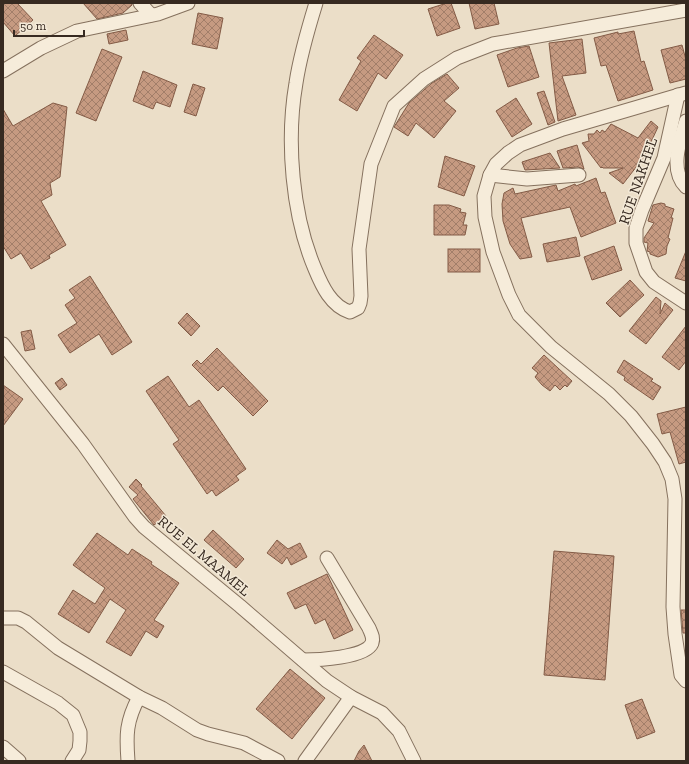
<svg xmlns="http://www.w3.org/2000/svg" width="689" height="764" viewBox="0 0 689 764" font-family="'Zilla Slab',serif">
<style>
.building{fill:url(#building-cross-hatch);stroke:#835b46}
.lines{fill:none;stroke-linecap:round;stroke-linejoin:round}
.minor-casing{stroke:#85715e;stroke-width:15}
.minor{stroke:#f6ecda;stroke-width:13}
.labels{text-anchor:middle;stroke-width:3;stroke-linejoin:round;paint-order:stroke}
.street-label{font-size:15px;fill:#372a21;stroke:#f3e9d7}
</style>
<defs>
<pattern id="building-cross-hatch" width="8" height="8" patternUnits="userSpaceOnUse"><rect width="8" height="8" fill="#c69a81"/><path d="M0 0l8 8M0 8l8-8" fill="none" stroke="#a27e69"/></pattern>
</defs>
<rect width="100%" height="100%" fill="#ebdec8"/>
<g class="building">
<polygon points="3,3 17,3 33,20 15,36 3,22"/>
<polygon points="83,3 132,3 132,5 123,13 97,19"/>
<polygon points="447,3 451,3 460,28 437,36 428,9"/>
<polygon points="469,3 494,3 499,24 475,29"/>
<polygon points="198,13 223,18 217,49 192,44"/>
<polygon points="126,30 128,40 109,44 107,34"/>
<polygon points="634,31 641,62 644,61 653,90 618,101 606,65 601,66 594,38 618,32 618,34"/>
<polygon points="374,35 403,55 386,79 378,73 357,111 339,100 361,61 357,58"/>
<polygon points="582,39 586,73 562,76 576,115 558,121 549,43"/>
<polygon points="682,45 686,60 686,79 670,83 661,50"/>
<polygon points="529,46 539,77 508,87 497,55 517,48"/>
<polygon points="102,49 122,57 96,121 76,113"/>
<polygon points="143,71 177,85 170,107 156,102 153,109 133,101"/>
<polygon points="447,74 459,88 444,101 456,111 434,138 416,123 408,136 394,127 409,103 432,83"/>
<polygon points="193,84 205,88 196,116 184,112"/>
<polygon points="544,91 555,122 548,125 537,93"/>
<polygon points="516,98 532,124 512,137 496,111"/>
<polygon points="53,103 67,107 60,177 50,183 52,195 41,201 66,245 49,255 50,258 31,269 21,253 11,259 3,246 3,109 13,126"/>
<polygon points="651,121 658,127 644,157 623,184 609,173 623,168 603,168 602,167 601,168 582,143 589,141 588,134 594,134 597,130 600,133 602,130 605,132 611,124 638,138"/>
<polygon points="577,145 584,169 578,167 563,168 557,151"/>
<polygon points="550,153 560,168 525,170 522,162"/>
<polygon points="445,156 475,166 464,196 438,187"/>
<polygon points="596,178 601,193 605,192 616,223 581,237 570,207 521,218 532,257 520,259 510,244 503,221 502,204 504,193 513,188 515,194 556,185 558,191 575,184 576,186"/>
<polygon points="661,203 665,204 665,206 674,209 671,218 673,218 668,238 670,239 667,246 666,254 658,257 650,254 650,252 647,251 648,243 644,242 644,238 654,223 648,221 653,205"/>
<polygon points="434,205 449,205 461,209 460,212 466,213 463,225 467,225 465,235 434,235"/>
<polygon points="576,237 580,256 547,262 543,244"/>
<polygon points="614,246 622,270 592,280 584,257"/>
<rect x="448" y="249" width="32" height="23"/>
<polygon points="686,251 686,281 675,278"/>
<polygon points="90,276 132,342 112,355 99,334 70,353 58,335 77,323 65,305 75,298 69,290"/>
<polygon points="630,280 644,295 620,317 606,303"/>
<polygon points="656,297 661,301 660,314 665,303 673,310 646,344 629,331"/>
<polygon points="187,313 200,326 191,336 178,323"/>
<polygon points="686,326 686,361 679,370 662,357"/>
<polygon points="31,330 35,349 25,351 21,332"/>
<polygon points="217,348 268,401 253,416 223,386 218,391 192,365 197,360 201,364"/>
<polygon points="544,355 572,381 567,387 565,385 560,390 555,385 550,391 542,385 535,377 538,373 532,368"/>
<polygon points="624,360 653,379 651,381 661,387 653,400 624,380 625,377 617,372"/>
<polygon points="168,376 189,407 199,400 246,469 236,476 239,480 216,496 212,490 207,494 173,444 179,440 146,391"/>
<polygon points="62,378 67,385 60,390 55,383"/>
<polygon points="3,385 23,399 3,426"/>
<polygon points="686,407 686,462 679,464 670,432 662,434 657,414"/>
<polygon points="136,479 142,485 141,486 166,516 154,525 133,499 138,495 129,487"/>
<polygon points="213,530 244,559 236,568 204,540"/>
<polygon points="97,533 128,555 132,549 152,562 151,564 179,583 154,620 164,626 157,638 146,631 131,656 106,642 126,610 110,599 89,633 58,614 73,590 95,604 105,588 73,565"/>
<polygon points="277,540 288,549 300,543 307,557 291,565 287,557 282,564 267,553"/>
<polygon points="554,551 614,556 605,680 544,675"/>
<polygon points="327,574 353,630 334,639 325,619 315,624 306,604 295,609 287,593"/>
<polygon points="681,610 686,610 686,633 683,633"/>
<polygon points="290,669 325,698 292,739 256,709"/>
<polygon points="642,699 655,732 637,739 625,705"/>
<polygon points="364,745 372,761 354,761 359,751"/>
</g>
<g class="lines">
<g class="minor-casing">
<g id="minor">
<polyline points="140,3 151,15"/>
<path d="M316,3C308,29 300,56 296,83C286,141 292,215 315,269C322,286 331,306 350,312L358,308L360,303L361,296L359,249L371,164L394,106L424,79L457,58L493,44L686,10"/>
<polyline points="3,71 41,48 77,31 158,14 188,3"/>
<polyline points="686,93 563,129 520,145 508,153 496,164 490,175 484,196 485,217 493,252 509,295 519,315 551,347 609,394 631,416 653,444 665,462 672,479 675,499 673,607 675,634 681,675 686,681"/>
<polyline points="678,95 664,158 642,210 636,228 636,243 646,272 654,282 686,303"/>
<path d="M686,121C680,140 669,170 686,187"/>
<polyline points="490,175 527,179 579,175"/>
<polyline points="3,344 83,444 135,517 144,527 240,606 327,681 351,697 382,713 399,731 414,761"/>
<polyline points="3,618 18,618 26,622 58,648 139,697 162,708 197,730 208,734 244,743 278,761"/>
<path d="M303,660C317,660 366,658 372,643C374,638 371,633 369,628L327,558"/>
<polyline points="3,672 58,703 73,715 80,732 80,741 79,750 72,761"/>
<polyline points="3,747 19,761"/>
<path d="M128,761C126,735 126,721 139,697"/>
<polyline points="305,761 351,697"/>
</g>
</g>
<use href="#minor" class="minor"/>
</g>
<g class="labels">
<g class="street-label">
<text transform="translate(638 181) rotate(-71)" y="5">RUE NAKHEL</text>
<text transform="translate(204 556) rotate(40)" y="5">RUE EL MAAMEL</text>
</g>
</g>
<rect width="689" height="764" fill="none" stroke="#372a21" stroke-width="8"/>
<path d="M14 30v6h70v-6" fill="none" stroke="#372a21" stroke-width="2"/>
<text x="20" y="30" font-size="12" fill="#372a21" stroke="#f3e9d7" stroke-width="3" paint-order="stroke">50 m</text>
</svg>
